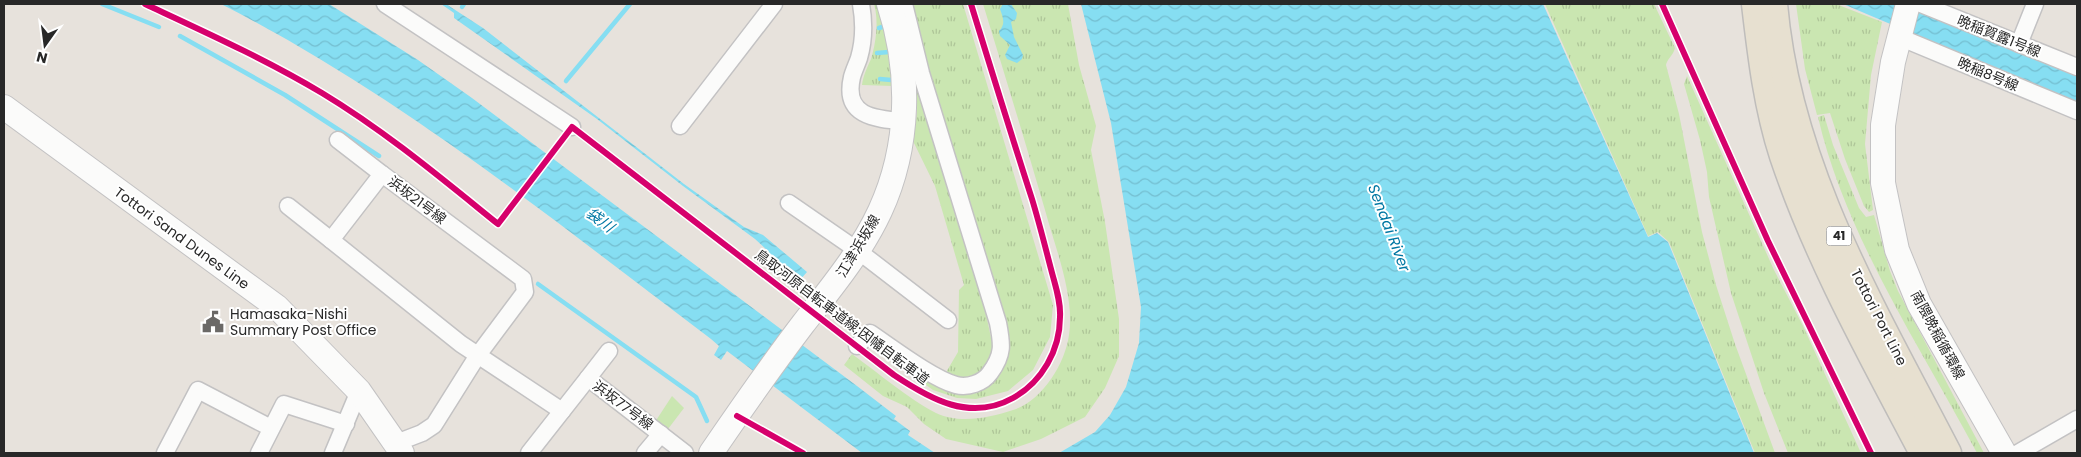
<svg xmlns="http://www.w3.org/2000/svg" width="2081" height="457" viewBox="0 0 2081 457" font-family="Poppins,'Noto Sans JP',sans-serif">
<style>
.grass{fill:url(#grass-tufts)}
.park{fill:#cae6b1}
.water{fill:url(#water-waves)}
.lines{fill:none;stroke-linecap:round;stroke-linejoin:round}
.stream{stroke:#86def2;stroke-width:4.5}
.street-casing{stroke:#c3c2c3;stroke-width:19}
.secondary-casing{stroke:#c3c2c3;stroke-width:26}
.primary-casing{stroke:#bfbdbb;stroke-width:29}
.street{stroke:#fbfbfa;stroke-width:16}
.secondary{stroke:#fbfbfa;stroke-width:24}
.primary{stroke:#e7e0d0;stroke-width:26}
.cycleway-casing{stroke:#fff;stroke-width:9}
.cycleway{stroke:#d6006c;stroke-width:6}
.labels{text-anchor:middle;stroke-width:4;stroke-linejoin:round;paint-order:stroke}
.shield{fill:#fff;stroke:#686868;stroke-width:1}
.shield-label{font-size:12px;font-weight:bold;fill:#282828}
.street-label{font-size:14px;fill:#282828;stroke:#fff}
.poi-label{font-size:14px;fill:#282828;stroke:#fff;text-anchor:start}
.water-label{font-size:15px;font-style:italic;fill:#0077a3;stroke:#fff}
</style>
<defs>
<pattern id="grass-tufts" width="24" height="20" patternUnits="userSpaceOnUse" patternTransform="scale(1.25)"><rect width="24" height="20" fill="#cae6b1"/><path d="M3 7l-1-3M5 7V3M7 7l1-3M15 17l-1-3M17 17v-4M19 17l1-3" fill="none" stroke="#aec598"/></pattern>
<pattern id="water-waves" width="16" height="10" patternUnits="userSpaceOnUse" patternTransform="scale(1.25)"><rect width="16" height="10" fill="#86def2"/><path d="M0 5q4-4 8 0t8 0" fill="none" stroke="#74bed0"/></pattern>
</defs>
<rect width="100%" height="100%" fill="#e7e2dc"/>
<g class="grass">
<path d="M874,4H880L886,23L893,86L862,85C863,76 867,68 871,59C876,43 879,21 874,4Z"/>
<polygon points="911,4 963,4 1053,305 1050,337 1033,370 1008,391 976,399 957,398 933,390 866,342 871,338 954,390 1003,364 969,218"/>
<path d="M983,4H1068L1079,65L1096,126L1091,150L1105,222L1119,319V356L1105,388L1085,417L1041,439L1003,452L946,439L924,424L907,407L883,396L844,365L852,354C877,372 909,399 936,413C959,424 989,418 1013,410C1042,401 1065,364 1069,335C1075,296 1055,247 1045,210C1025,141 1004,72 983,4Z"/>
<path d="M1545,4H1654L1675,48C1673,56 1667,59 1666,65L1679,114L1702,232L1716,285L1735,344L1775,453H1755L1669,242L1658,232L1648,236Z"/>
<polygon points="1796,4 1836,4 1882,22 1871,75 1865,144 1873,210 1869,212 1864,206 1845,159 1830,113 1817,115 1805,69"/>
<polygon points="915,73 975,262 994,352 983,373 960,381 945,374 958,352 959,290 964,285 935,186 913,141 917,112"/>
<polygon points="1687,76 1774,270 1803,326 1861,453 1788,453 1764,393 1731,293 1709,197 1707,172 1700,140 1684,84"/>
<path d="M1824,115L1833,145L1859,208L1866,217L1874,215L1890,271L1898,291L1984,453H1977C1920,346 1845,235 1818,117Z"/>
</g>
<polygon class="park" points="672,396 684,408 668,429 655,422"/>
<g class="water">
<path d="M221,4H329L418,60L472,98L857,386L896,416L894,419L910,431L908,435L935,453H862L727,351L721,360L714,355L719,346L711,339C553,220 398,94 221,4Z"/>
<polygon points="441,4 446,4 483,28 684,184 744,227 763,235 807,272 799,281 773,258 767,250 755,239 683,186 597,119 454,18 454,13"/>
<path d="M1003,4H1011L1017,13L1016,19L1011,22L1014,37L1023,55L1022,59L1017,63L1007,59L1005,55L1010,45L1000,36L999,31C1006,24 1003,18 1000,9Z"/>
<polygon points="1081,4 1543,4 1648,237 1657,233 1668,242 1754,453 1059,453 1095,432 1110,415 1126,387 1139,343 1141,307 1111,123"/>
<polygon points="1843,4 1903,4 2077,74 2077,103"/>
</g>
<g class="lines">
<g class="stream">
<polyline points="102,4 159,27"/>
<polyline points="462,7 464,4"/>
<polyline points="879,28 885,26"/>
<polyline points="180,36 285,95 379,156"/>
<polyline points="877,53 889,52"/>
<polyline points="880,79 891,80"/>
<polyline points="566,81 630,4"/>
<polyline points="538,284 696,397 707,421"/>
</g>
<g class="street-casing">
<g id="street">
<polyline points="385,4 572,127"/>
<path d="M861,4C864,21 864,41 859,58C857,64 854,70 852,77C843,116 874,119 903,121"/>
<polyline points="1921,4 2077,67"/>
<polyline points="1899,37 2077,111"/>
<polyline points="2019,44 2035,4"/>
<polyline points="680,126 774,4"/>
<polyline points="338,140 382,174"/>
<polyline points="789,203 857,250 948,320"/>
<polyline points="288,206 331,240"/>
<path d="M857,346L870,333C891,347 933,379 956,385C968,388 983,383 990,373C1004,354 1002,344 998,323L921,73L904,4"/>
<polyline points="609,351 588,378 685,453"/>
<polyline points="396,443 422,433 434,425 478,355 525,292 523,279 382,174 331,240 461,344 562,411"/>
<polyline points="165,453 198,390 271,428"/>
<polyline points="259,453 284,404 346,424"/>
<polyline points="333,453 359,391"/>
<polyline points="529,453 588,378"/>
<polyline points="645,453 661,434"/>
<polyline points="2018,453 2077,419"/>
</g>
</g>
<g class="secondary-casing">
<g id="secondary">
<polyline points="1908,4 1893,62 1883,125 1883,183 1889,212 1897,250 1919,304 2004,453"/>
<polyline points="4,107 277,307 359,391 402,453"/>
<path d="M711,453C741,409 771,366 803,324C831,288 861,252 880,211C910,146 911,71 889,4"/>
</g>
</g>
<g class="primary-casing">
<g id="primary">
<path d="M1755,4C1761,55 1767,107 1783,156C1818,260 1872,356 1923,453"/>
<path d="M1774,4C1788,168 1874,310 1948,453"/>
</g>
</g>
<use href="#street" class="street"/>
<use href="#secondary" class="secondary"/>
<use href="#primary" class="primary"/>
<g class="cycleway-casing">
<g id="cycleway">
<path d="M145,4C205,32 265,59 322,93C385,131 441,178 498,224L572,127L894,375C930,399 970,422 1013,398C1042,382 1060,350 1060,317C1061,301 1055,285 1051,269C1045,246 1039,222 1032,199C1011,134 991,69 971,4"/>
<polyline points="1662,4 1768,241 1871,453"/>
<polyline points="737,416 803,453"/>
</g>
</g>
<use href="#cycleway" class="cycleway"/>
</g>
<defs>
<g id="civic-bare" transform="scale(1.725)"><path d="M-.6-6.5H3V-4.5H.6V-3L4-1V1h2V6H-6V1h2V-1L-.6-3ZM-1.2 2.5V6h2.4V2.5Z" fill="#6b6967" stroke="#fff" stroke-width="2.5" paint-order="stroke"/></g>
</defs>
<g fill-rule="evenodd">
<use href="#civic-bare" x="213" y="322"/>
</g>
<g class="labels">
<rect class="shield" x="1826.5" y="226.5" width="25" height="19" rx="4"/>
<g class="shield-label">
<text x="1839" y="240">41</text>
</g>
<g class="street-label">
<text transform="translate(1999 36) rotate(22)" y="5">晩稲賀露1号線</text>
<text transform="translate(1988 74) rotate(23)" y="5">晩稲8号線</text>
<text transform="translate(417 200) rotate(37)" y="5">浜坂21号線</text>
<text transform="translate(182 238) rotate(36)" y="5">Tottori Sand Dunes Line</text>
<text transform="translate(858 246) rotate(-59)" y="5">江津浜坂線</text>
<text transform="translate(842 317) rotate(37)" y="5">鳥取河原自転車道線;因幡自転車道</text>
<text transform="translate(1879 317) rotate(63)" y="5">Tottori Port Line</text>
<text transform="translate(1938 335) rotate(62)" y="5">南隈晩稲循環線</text>
<text transform="translate(623 405) rotate(37)" y="5">浜坂77号線</text>
</g>
<g class="poi-label">
<text x="230" y="319">Hamasaka-Nishi<tspan x="230" dy="16">Summary Post Office</tspan></text>
</g>
<g class="water-label">
<text transform="translate(600 220) rotate(37)" y="5">袋川</text>
<text transform="translate(1389 228) rotate(69)" y="5">Sendai River</text>
</g>
</g>
<rect width="2081" height="457" fill="none" stroke="#282828" stroke-width="10"/>
<g transform="translate(45 45) rotate(194)" stroke="#ffffff" stroke-width="4" paint-order="stroke">
<path d="M0-4L9 19L0 12L-9 19Z" fill="#282828"/>
<text y="-8" font-size="14" font-weight="bold" text-anchor="middle" fill="#282828">N</text>
</g>
</svg>
